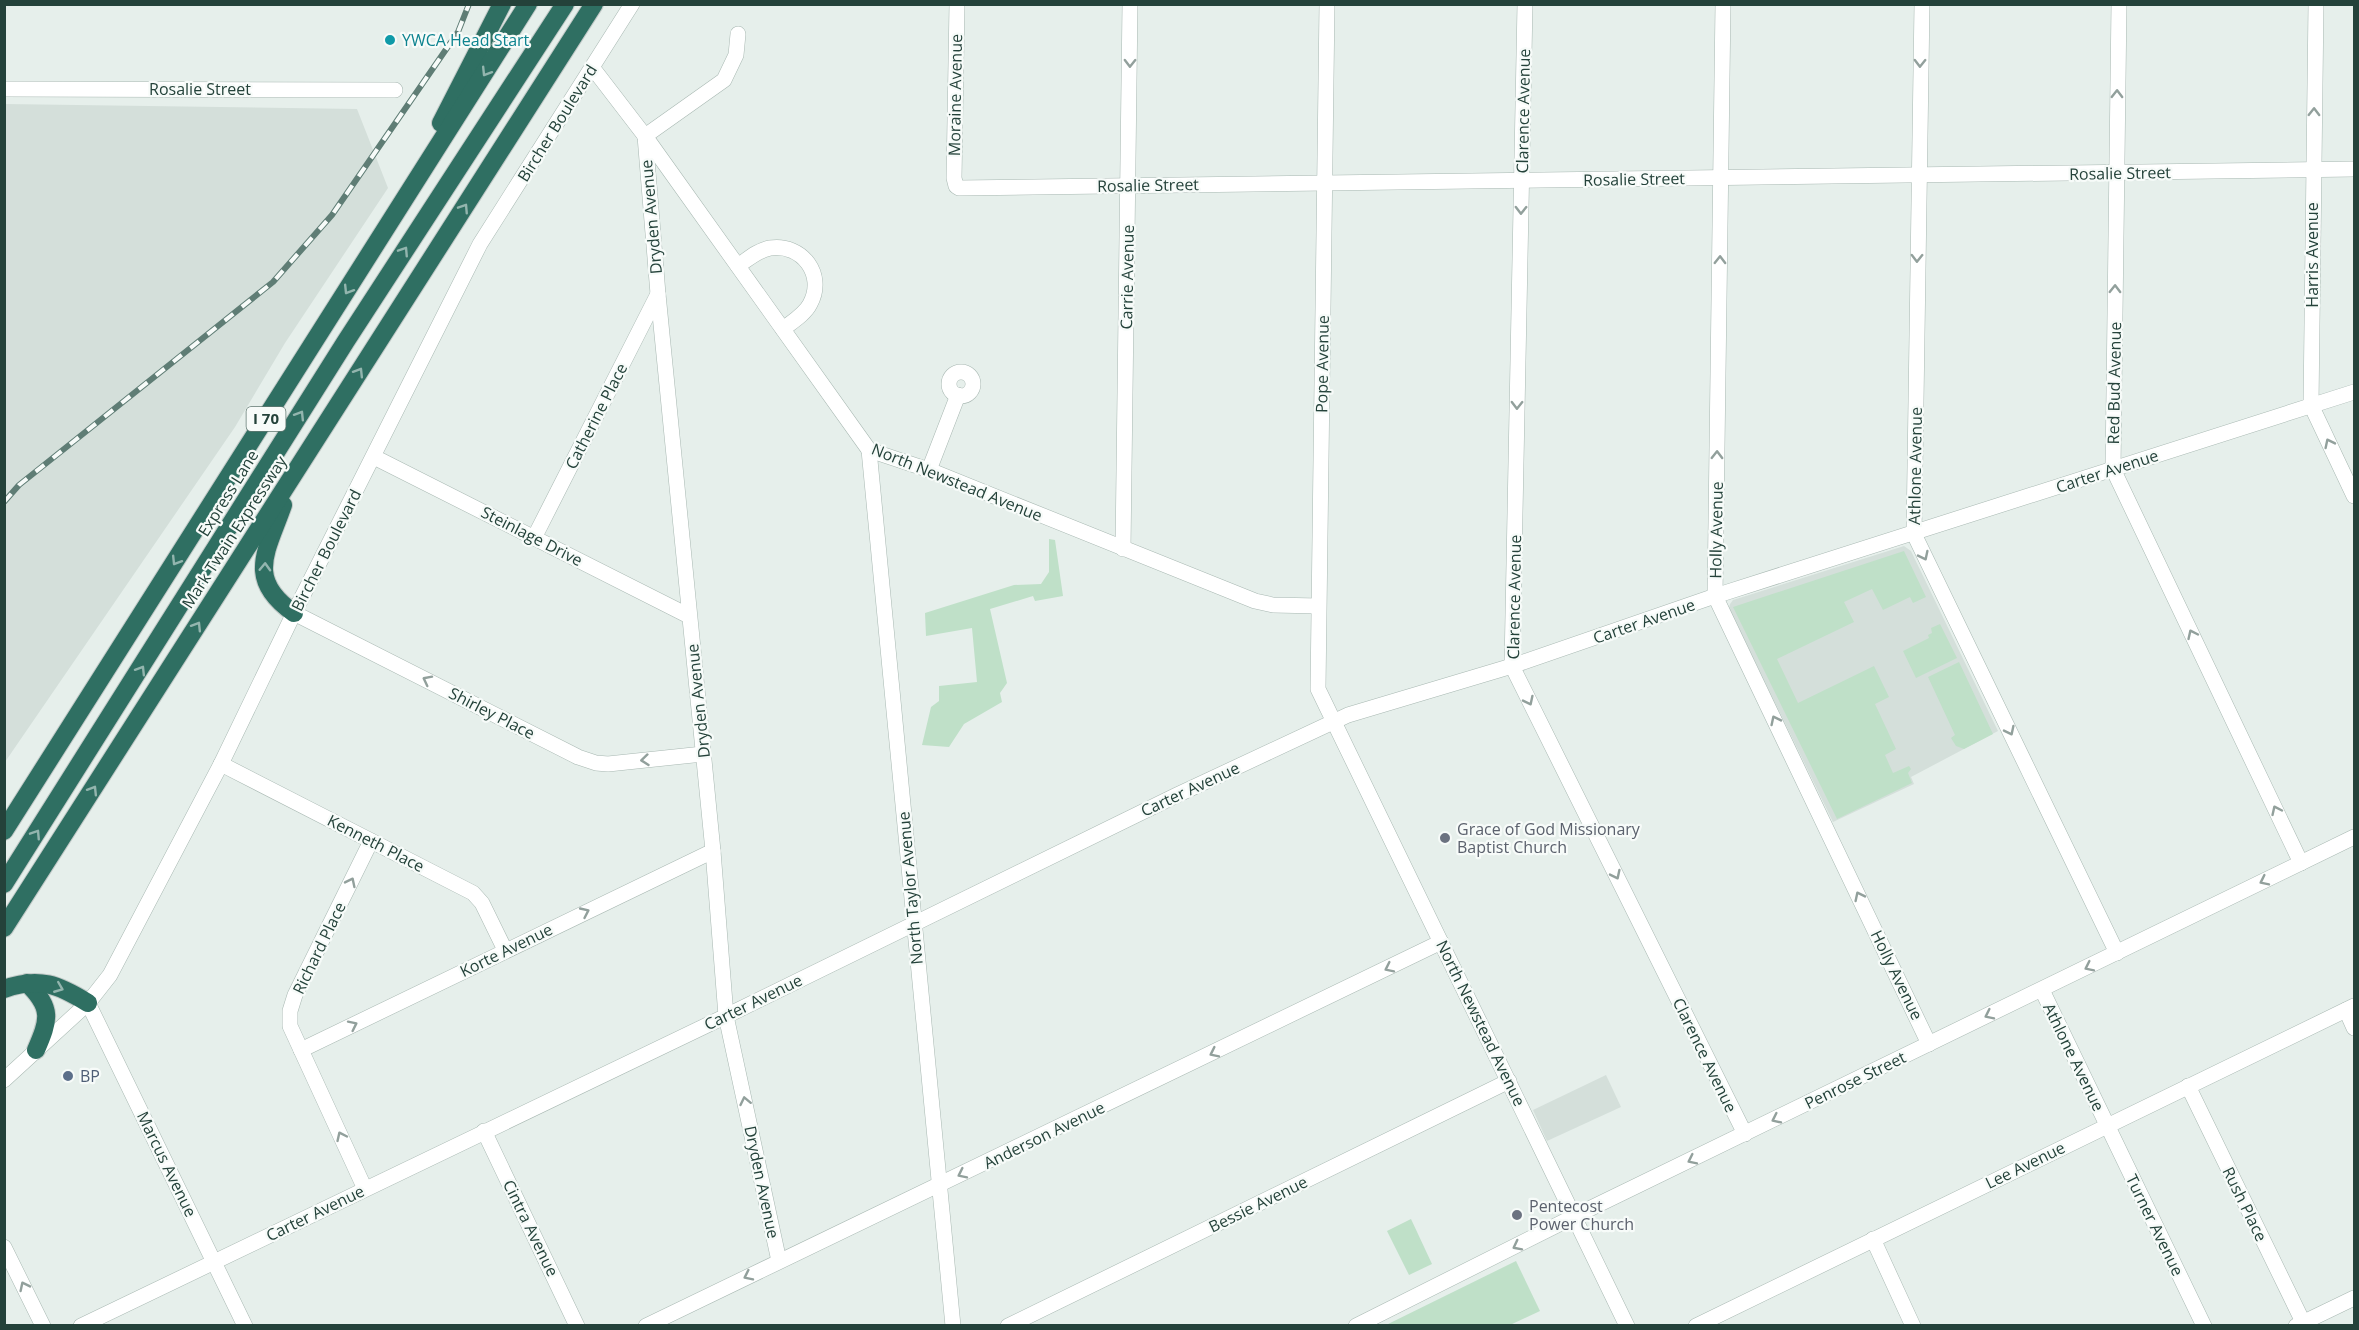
<svg xmlns="http://www.w3.org/2000/svg" width="2359" height="1330" viewBox="0 0 2359 1330" font-family="'Open Sans',sans-serif">
<style>
.built{fill:#d4dfda}
.green{fill:#bfe0c8}
.lines{fill:none;stroke-linecap:round;stroke-linejoin:round}
.minor-casing{stroke:#a8b8b2;stroke-width:16}
.highway-casing{stroke:#c2cac8;stroke-width:20}
.minor{stroke:#fff;stroke-width:15}
.highway{stroke:#2f6f62;stroke-width:18}
.rail-casing{stroke:#5f7d75;stroke-width:6}
.rail{stroke:#f7fbf9;stroke-width:4;stroke-dasharray:11;stroke-linecap:butt}
.oneway{stroke:#92a09c}
.oneway2{stroke:#93b5ae}
.culture-dot{fill:#0f9aa8;stroke:#f7fbf9;stroke-width:2}
.worship-dot{fill:#6b7280;stroke:#f7fbf9;stroke-width:2}
.service-dot{fill:#5c6f8a;stroke:#f7fbf9;stroke-width:2}
.labels{text-anchor:middle;stroke-width:4.5;stroke-linejoin:round;paint-order:stroke}
.shield{fill:#f7fbf9;stroke:#637a73;stroke-width:1.5}
.shield-label{font-size:15px;font-weight:bold;fill:#24423a}
.culture-label{font-size:16px;fill:#0d838f;stroke:#f7fbf9;text-anchor:start}
.street-label{font-size:16px;fill:#24423a;stroke:#f7fbf9}
.worship-label{font-size:16px;fill:#5b616d;stroke:#f7fbf9;text-anchor:start}
.service-label{font-size:16px;fill:#4e5e75;stroke:#f7fbf9;text-anchor:start}
</style>
<rect width="100%" height="100%" fill="#e6efeb"/>
<g class="built">
<polygon points="5,104 357,109 388,188 285,343 235,427 5,762"/>
<polygon points="1904,546 1911,551 1998,731 1911,777 1914,784 1833,822 1729,608 1730,604 1733,600"/>
<polygon points="1606,1075 1621,1107 1547,1141 1533,1110"/>
</g>
<g class="green">
<polygon points="1049,539 1055,540 1063,596 1035,601 1033,596 990,609 1007,683 1000,693 1002,702 964,724 949,747 922,745 931,707 939,701 939,686 977,682 972,628 926,636 925,613 1014,585 1041,584 1049,572"/>
<polygon points="1904,551 1926,597 1913,603 1910,597 1883,610 1872,589 1844,602 1854,622 1777,659 1798,703 1874,666 1889,697 1875,704 1896,749 1885,755 1893,773 1909,766 1911,769 1908,773 1912,783 1837,819 1733,607"/>
<polygon points="1940,624 1957,658 1916,678 1903,651 1929,638 1928,635 1932,633 1931,628"/>
<polygon points="1959,662 1993,734 1964,749 1956,746 1951,738 1955,735 1928,677"/>
<polygon points="1411,1219 1432,1264 1409,1275 1387,1231"/>
<polygon points="1516,1261 1540,1311 1510,1325 1386,1325"/>
</g>
<g class="lines">
<g class="minor-casing">
<g id="minor">
<polyline points="957,4 954,178 956,186 959,188 2354,169"/>
<polyline points="1327,4 1318,689 1627,1326"/>
<polyline points="1525,4 1512,666 1745,1134"/>
<polyline points="1723,4 1715,596 1929,1044"/>
<polyline points="1922,4 1914,534 2117,953"/>
<polyline points="2119,4 2113,469 2301,863"/>
<polyline points="2316,4 2311,405 2354,496"/>
<polyline points="738,34 736,55 724,80 645,136 658,294 713,851 726,1016 779,1261"/>
<polyline points="592,67 645,136 869,450 929,470 1255,601 1273,605 1318,606"/>
<polyline points="4,89 395,90"/>
<path d="M738,266C748,259 758,250 770,248C802,243 826,275 810,304C805,314 792,322 783,329"/>
<circle cx="961" cy="384" r="12"/>
<polyline points="869,450 953,1326"/>
<polyline points="374,457 689,616"/>
<polyline points="929,470 958,395"/>
<polyline points="534,538 658,294"/>
<polyline points="1123,549 1130,4"/>
<polyline points="294,613 578,757 596,763 608,764 703,754"/>
<polyline points="221,764 473,893 482,903 505,950"/>
<polyline points="2042,990 2204,1326"/>
<polyline points="88,1003 245,1326"/>
<polyline points="2346,1010 2354,1028"/>
<polyline points="301,1050 713,851"/>
<polyline points="4,1080 88,1003 110,975 221,764 294,613 480,244 632,4"/>
<polyline points="2188,1086 2303,1322"/>
<polyline points="484,1131 577,1326"/>
<polyline points="365,1189 290,1026 290,1011 295,995 371,841"/>
<polyline points="1873,1239 1913,1326"/>
<polyline points="4,1247 43,1326"/>
<polyline points="81,1326 726,1016 1177,795 1348,715 1512,666 1715,596 2354,392"/>
<polyline points="646,1326 1441,942"/>
<polyline points="1008,1326 1509,1081"/>
<polyline points="1356,1326 1585,1211 2354,837"/>
<polyline points="1696,1326 2354,1006"/>
<polyline points="2296,1326 2354,1298"/>
</g>
</g>
<g class="highway-casing">
<g id="highway">
<polyline points="441,123 502,4"/>
<path d="M283,505C267,551 245,579 294,613"/>
<polyline points="4,831 528,4"/>
<polyline points="4,884 346,341 565,4"/>
<polyline points="4,928 594,4"/>
<path d="M27,983C53,1008 49,1020 36,1050"/>
<path d="M4,989C39,976 59,985 88,1003"/>
</g>
</g>
<use href="#minor" class="minor"/>
<use href="#highway" class="highway"/>
<g class="rail-casing">
<polyline id="rail" points="4,502 19,485 273,282 332,215 458,32 469,4"/>
</g>
<use href="#rail" class="rail"/>
</g>
<defs><path id="oneway-chevron" d="M-2-3.5L2.5 0L-2 3.5" fill="none" stroke-width="1.6" stroke-linecap="round" stroke-linejoin="round" transform="scale(1.5)"/></defs>
<g class="oneway">
<use href="#oneway-chevron" transform="translate(1130 63) rotate(91)"/>
<use href="#oneway-chevron" transform="translate(1920 63) rotate(91)"/>
<use href="#oneway-chevron" transform="translate(2117 94) rotate(-89)"/>
<use href="#oneway-chevron" transform="translate(2314 112) rotate(-89)"/>
<use href="#oneway-chevron" transform="translate(1521 210) rotate(91)"/>
<use href="#oneway-chevron" transform="translate(1917 258) rotate(91)"/>
<use href="#oneway-chevron" transform="translate(1720 260) rotate(-89)"/>
<use href="#oneway-chevron" transform="translate(2115 289) rotate(-89)"/>
<use href="#oneway-chevron" transform="translate(1517 405) rotate(91)"/>
<use href="#oneway-chevron" transform="translate(2329 443) rotate(-116)"/>
<use href="#oneway-chevron" transform="translate(1717 455) rotate(-89)"/>
<use href="#oneway-chevron" transform="translate(1924 556) rotate(64)"/>
<use href="#oneway-chevron" transform="translate(2192 634) rotate(-115)"/>
<use href="#oneway-chevron" transform="translate(427 680) rotate(-153)"/>
<use href="#oneway-chevron" transform="translate(1529 701) rotate(64)"/>
<use href="#oneway-chevron" transform="translate(1775 720) rotate(-116)"/>
<use href="#oneway-chevron" transform="translate(2010 731) rotate(64)"/>
<use href="#oneway-chevron" transform="translate(645 760) rotate(174)"/>
<use href="#oneway-chevron" transform="translate(2276 810) rotate(-115)"/>
<use href="#oneway-chevron" transform="translate(1616 875) rotate(64)"/>
<use href="#oneway-chevron" transform="translate(2264 881) rotate(154)"/>
<use href="#oneway-chevron" transform="translate(351 882) rotate(-64)"/>
<use href="#oneway-chevron" transform="translate(1859 896) rotate(-116)"/>
<use href="#oneway-chevron" transform="translate(585 912) rotate(-25)"/>
<use href="#oneway-chevron" transform="translate(2089 967) rotate(154)"/>
<use href="#oneway-chevron" transform="translate(1389 968) rotate(154)"/>
<use href="#oneway-chevron" transform="translate(1989 1015) rotate(154)"/>
<use href="#oneway-chevron" transform="translate(353 1025) rotate(-26)"/>
<use href="#oneway-chevron" transform="translate(1214 1053) rotate(154)"/>
<use href="#oneway-chevron" transform="translate(745 1101) rotate(-102)"/>
<use href="#oneway-chevron" transform="translate(1776 1119) rotate(154)"/>
<use href="#oneway-chevron" transform="translate(341 1136) rotate(-115)"/>
<use href="#oneway-chevron" transform="translate(1692 1160) rotate(154)"/>
<use href="#oneway-chevron" transform="translate(962 1174) rotate(154)"/>
<use href="#oneway-chevron" transform="translate(1517 1246) rotate(153)"/>
<use href="#oneway-chevron" transform="translate(748 1276) rotate(154)"/>
<use href="#oneway-chevron" transform="translate(24 1286) rotate(-116)"/>
</g>
<g class="oneway2">
<use href="#oneway-chevron" transform="translate(486 72) rotate(122)"/>
<use href="#oneway-chevron" transform="translate(464 208) rotate(-57)"/>
<use href="#oneway-chevron" transform="translate(404 251) rotate(-57)"/>
<use href="#oneway-chevron" transform="translate(348 290) rotate(122)"/>
<use href="#oneway-chevron" transform="translate(359 372) rotate(-58)"/>
<use href="#oneway-chevron" transform="translate(300 415) rotate(-58)"/>
<use href="#oneway-chevron" transform="translate(176 561) rotate(122)"/>
<use href="#oneway-chevron" transform="translate(265 567) rotate(-88)"/>
<use href="#oneway-chevron" transform="translate(197 626) rotate(-58)"/>
<use href="#oneway-chevron" transform="translate(141 670) rotate(-58)"/>
<use href="#oneway-chevron" transform="translate(93 790) rotate(-58)"/>
<use href="#oneway-chevron" transform="translate(36 834) rotate(-57)"/>
<use href="#oneway-chevron" transform="translate(59 988) rotate(22)"/>
</g>
<circle class="culture-dot" cx="390" cy="40" r="6"/>
<g class="worship-dot">
<circle cx="1445" cy="838" r="6"/>
<circle cx="1517" cy="1215" r="6"/>
</g>
<circle class="service-dot" cx="68" cy="1076" r="6"/>
<g class="labels">
<rect class="shield" x="246.5" y="407" width="39" height="24" rx="4.5"/>
<g class="shield-label">
<text x="266" y="424">I 70</text>
</g>
<g class="culture-label">
<text x="402" y="46">YWCA Head Start</text>
</g>
<g class="street-label">
<text x="200" y="95">Rosalie Street</text>
<text transform="translate(955 95) rotate(-89)" y="6">Moraine Avenue</text>
<text transform="translate(1523 111) rotate(-89)" y="6">Clarence Avenue</text>
<text transform="translate(557 123) rotate(-58)" y="6">Bircher Boulevard</text>
<text transform="translate(2120 173) rotate(-1)" y="6">Rosalie Street</text>
<text transform="translate(1634 179) rotate(-1)" y="6">Rosalie Street</text>
<text transform="translate(1148 185) rotate(-1)" y="6">Rosalie Street</text>
<text transform="translate(651 217) rotate(-95)" y="6">Dryden Avenue</text>
<text transform="translate(2312 255) rotate(-90)" y="6">Harris Avenue</text>
<text transform="translate(1127 277) rotate(-89)" y="6">Carrie Avenue</text>
<text transform="translate(1322 364) rotate(-89)" y="6">Pope Avenue</text>
<text transform="translate(2114 383) rotate(-89)" y="6">Red Bud Avenue</text>
<text transform="translate(596 416) rotate(-63)" y="6">Catherine Place</text>
<text transform="translate(1915 466) rotate(-89)" y="6">Athlone Avenue</text>
<text transform="translate(2107 471) rotate(-18)" y="6">Carter Avenue</text>
<text transform="translate(957 482) rotate(22)" y="6">North Newstead Avenue</text>
<text transform="translate(228 493) rotate(-58)" y="6">Express Lane</text>
<text transform="translate(1716 530) rotate(-89)" y="6">Holly Avenue</text>
<text transform="translate(234 532) rotate(-57)" y="6">Mark Twain Expressway</text>
<text transform="translate(532 536) rotate(27)" y="6">Steinlage Drive</text>
<text transform="translate(326 550) rotate(-63)" y="6">Bircher Boulevard</text>
<text transform="translate(1514 597) rotate(-89)" y="6">Clarence Avenue</text>
<text transform="translate(1644 621) rotate(-19)" y="6">Carter Avenue</text>
<text transform="translate(698 701) rotate(-96)" y="6">Dryden Avenue</text>
<text transform="translate(492 713) rotate(27)" y="6">Shirley Place</text>
<text transform="translate(1190 789) rotate(-25)" y="6">Carter Avenue</text>
<text transform="translate(376 843) rotate(27)" y="6">Kenneth Place</text>
<text transform="translate(910 888) rotate(-95)" y="6">North Taylor Avenue</text>
<text transform="translate(319 948) rotate(-64)" y="6">Richard Place</text>
<text transform="translate(506 950) rotate(-26)" y="6">Korte Avenue</text>
<text transform="translate(1897 975) rotate(64)" y="6">Holly Avenue</text>
<text transform="translate(753 1002) rotate(-26)" y="6">Carter Avenue</text>
<text transform="translate(1481 1023) rotate(64)" y="6">North Newstead Avenue</text>
<text transform="translate(1705 1055) rotate(64)" y="6">Clarence Avenue</text>
<text transform="translate(2074 1057) rotate(64)" y="6">Athlone Avenue</text>
<text transform="translate(1855 1080) rotate(-26)" y="6">Penrose Street</text>
<text transform="translate(1044 1135) rotate(-26)" y="6">Anderson Avenue</text>
<text transform="translate(167 1164) rotate(64)" y="6">Marcus Avenue</text>
<text transform="translate(2025 1165) rotate(-26)" y="6">Lee Avenue</text>
<text transform="translate(762 1182) rotate(78)" y="6">Dryden Avenue</text>
<text transform="translate(1258 1204) rotate(-26)" y="6">Bessie Avenue</text>
<text transform="translate(2245 1204) rotate(64)" y="6">Rush Place</text>
<text transform="translate(315 1213) rotate(-26)" y="6">Carter Avenue</text>
<text transform="translate(2155 1225) rotate(64)" y="6">Turner Avenue</text>
<text transform="translate(531 1228) rotate(64)" y="6">Cintra Avenue</text>
</g>
<g class="worship-label">
<text x="1457" y="835">Grace of God Missionary<tspan x="1457" dy="18">Baptist Church</tspan></text>
<text x="1529" y="1212">Pentecost<tspan x="1529" dy="18">Power Church</tspan></text>
</g>
<g class="service-label">
<text x="80" y="1082">BP</text>
</g>
</g>
<rect width="2359" height="1330" fill="none" stroke="#24423a" stroke-width="12"/>
</svg>
